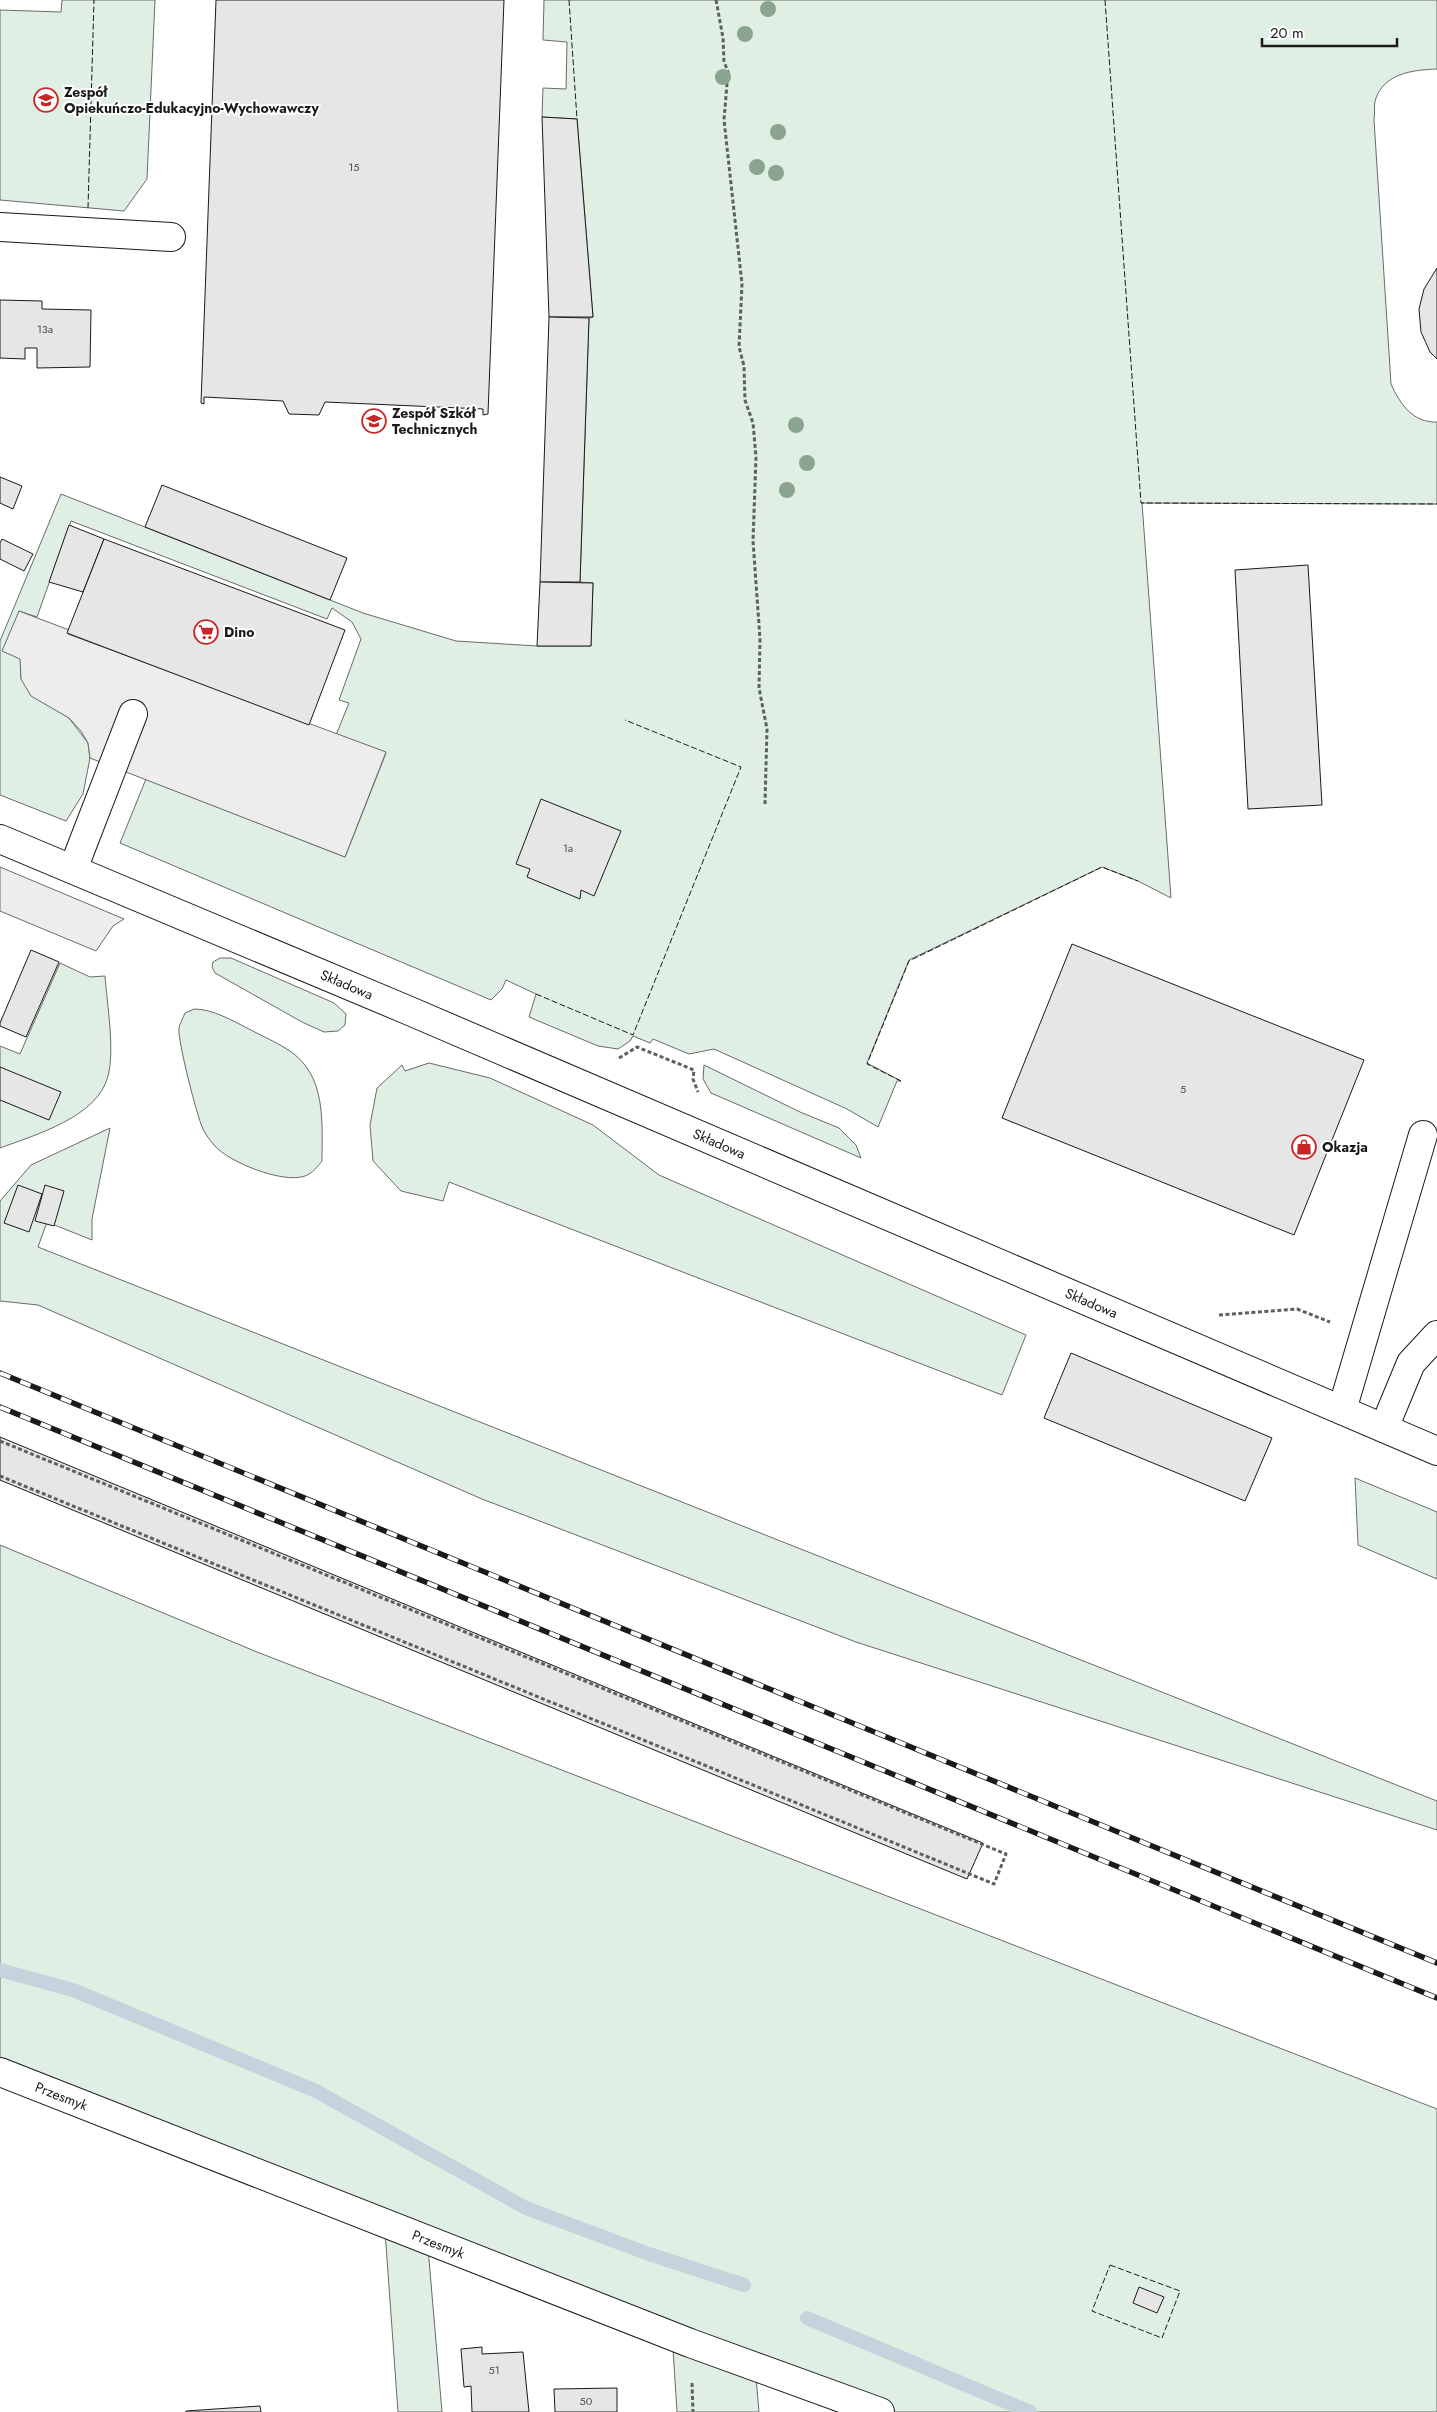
<svg xmlns="http://www.w3.org/2000/svg" width="1437" height="2412" viewBox="0 0 1437 2412" font-family="Jost,sans-serif">
<style>
.green{fill:#e0efe3;stroke:#6a6a6a}
.parking{fill:#ededed;stroke:#6a6a6a}
.lines{fill:none;stroke-linecap:round;stroke-linejoin:round}
.stream{stroke:#c6d2dc;stroke-width:14}
.building{fill:#e6e6e6;stroke:#1a1a1a}
.minor-casing{stroke:#1a1a1a;stroke-width:30}
.path{stroke:#5f5f5f;stroke-width:3;stroke-dasharray:4 2.5;stroke-linecap:butt}
.minor{stroke:#fff;stroke-width:28}
.rail-casing{stroke:#1a1a1a;stroke-width:5.5}
.rail{stroke:#fff;stroke-width:4;stroke-dasharray:11;stroke-linecap:butt}
.fence{stroke:#1a1a1a;stroke-width:1;stroke-dasharray:6 2.5;stroke-linecap:butt}
.tree{fill:#8aa48f}
.labels{text-anchor:middle;stroke-width:4;stroke-linejoin:round;paint-order:stroke}
.number-label{font-size:11px;fill:#4d4d4d}
.poi-label{font-size:14px;font-weight:bold;fill:#1a1a1a;stroke:#fff;text-anchor:start}
.street-label{font-size:14px;fill:#1a1a1a;stroke:#fff}
</style>
<rect width="100%" height="100%" fill="#fff"/>
<g class="green">
<polygon points="62,0 155,0 147,179 124,211 0,200 0,10 61,12"/>
<path d="M544,0H1437V69C1413,70 1383,73 1375,101C1374,106 1375,114 1374,120L1391,384C1400,404 1413,423 1437,422V504L1142,503L1171,898L1138,881L1102,867L909,960L867,1063L901,1081H897L878,1127L847,1109L714,1049L689,1054L653,1039L650,1043L633,1036L630,1041L618,1049L598,1046L529,1017L536,994L506,980L502,989L491,1000L120,843L146,779L345,857L386,753L336,735L349,703L339,700L361,639L352,622L332,608L327,619L71,521L37,617L19,611L21,679L55,709L69,718L88,743L90,758L83,794L66,821L0,795V641L61,494L363,613L456,641L537,646H591L593,583L580,582L589,318L593,317L577,119L542,117L543,88L566,89L567,42L543,40Z"/>
<polygon points="220,958 231,958 334,1003 346,1014 345,1025 338,1031 324,1032 302,1022 215,973 212,967 213,962"/>
<path d="M60,963L90,977L105,976C107,1004 115,1050 108,1076C98,1117 35,1135 0,1148V1046L20,1054Z"/>
<path d="M194,1009C213,1009 233,1021 251,1030C269,1040 295,1049 307,1068C325,1093 322,1132 322,1161C317,1167 313,1173 305,1176C283,1184 228,1162 214,1145C210,1140 205,1134 203,1129C197,1117 177,1038 179,1028C180,1023 183,1018 185,1013Z"/>
<polygon points="429,1063 490,1078 593,1125 659,1175 1026,1335 1002,1395 449,1182 443,1201 401,1191 373,1161 370,1125 377,1088 402,1065 405,1071"/>
<polygon points="704,1065 800,1112 839,1128 856,1145 861,1158 711,1093 703,1079"/>
<polygon points="110,1128 92,1219 92,1240 47,1222 38,1247 1437,1801 1437,1830 856,1642 482,1499 38,1305 0,1301 0,1201 31,1165"/>
<polygon points="1355,1478 1437,1512 1437,1579 1358,1545"/>
<polygon points="0,1545 257,1652 1437,2109 1437,2412 869,2412 755,2366 759,2412 677,2412 672,2333 427,2236 442,2412 398,2412 384,2217 0,2063"/>
</g>
<g class="parking">
<polygon points="19,611 69,630 68,634 386,752 345,857 90,758 88,743 81,731 69,718 31,696 21,679 20,659 2,651"/>
<polygon points="0,867 124,919 113,926 96,951 0,911"/>
</g>
<g class="lines">
<g class="stream">
<polyline points="0,1970 73,1990 316,2091 526,2208 649,2254 744,2285"/>
<polyline points="807,2318 1030,2412"/>
</g>
</g>
<g class="building">
<polygon points="216,0 504,0 488,414 483,415 483,409 325,402 319,415 289,414 283,401 204,397 204,404 201,403"/>
<polygon points="542,117 577,119 593,317 549,317"/>
<polygon points="1437,268 1437,359 1430,352 1421,332 1419,309 1424,289"/>
<polygon points="0,300 42,301 42,309 91,310 90,367 37,368 37,348 25,348 25,359 0,358"/>
<polygon points="549,317 589,318 580,582 540,582"/>
<polygon points="0,477 22,486 13,509 0,503"/>
<polygon points="162,485 347,558 330,600 145,527"/>
<polygon points="69,525 104,539 83,592 49,582"/>
<polygon points="2,539 33,554 24,571 0,559 0,543"/>
<polygon points="104,539 345,630 309,725 67,633"/>
<polygon points="1308,565 1322,805 1248,809 1235,570"/>
<polygon points="540,582 593,583 591,646 537,646"/>
<polygon points="541,799 621,831 594,896 581,890 580,899 527,877 530,869 516,864"/>
<polygon points="1072,944 1364,1060 1294,1235 1002,1118"/>
<polygon points="31,950 59,962 26,1037 0,1026 0,1023"/>
<polygon points="0,1067 61,1092 49,1120 0,1100"/>
<polygon points="18,1185 42,1194 29,1232 4,1223"/>
<polygon points="45,1185 64,1191 54,1226 35,1221"/>
<polygon points="1071,1353 1272,1438 1245,1501 1044,1418"/>
<polygon points="0,1437 983,1843 967,1879 0,1480"/>
<polygon points="1139,2287 1164,2297 1157,2313 1133,2303"/>
<polygon points="482,2347 482,2354 523,2352 529,2412 472,2412 471,2386 464,2387 461,2349"/>
<polygon points="617,2388 617,2412 555,2412 554,2389"/>
<polygon points="260,2406 261,2412 186,2412 186,2411"/>
</g>
<g class="lines">
<g class="minor-casing">
<g id="minor">
<polyline points="0,227 171,237"/>
<path id="s1" d="M0,839L405,1009L1437,1451"/>
<polyline points="73,869 133,714"/>
<polyline points="1342,1410 1423,1135"/>
<polyline points="1384,1428 1411,1363 1437,1335"/>
<path id="s2" d="M0,2072L690,2343L880,2412"/>
</g>
</g>
<g class="path">
<polyline points="716,0 723,38 724,61 728,72 724,120 742,284 739,347 744,366 745,400 753,423 756,457 753,541 760,639 759,688 767,729 765,804"/>
<polyline points="619,1058 637,1047 694,1070 693,1079 698,1092"/>
<polyline points="1219,1315 1297,1309 1330,1322"/>
<polyline points="0,1441 1006,1854 994,1884 0,1476"/>
<polyline points="692,2383 693,2412"/>
</g>
<use href="#minor" class="minor"/>
<g class="rail-casing">
<g id="rail">
<polyline points="0,1373 1437,1963"/>
<polyline points="0,1407 1437,1998"/>
</g>
</g>
<use href="#rail" class="rail"/>
<g class="fence">
<polyline points="569,0 577,119"/>
<polyline points="1105,0 1141,503 1437,504"/>
<polyline points="88,208 94,0"/>
<polyline points="536,994 633,1035 741,767 625,720"/>
<polyline points="901,1081 867,1064 909,961 1102,867 1138,881"/>
<polygon points="1110,2265 1180,2291 1162,2338 1092,2311"/>
</g>
</g>
<g class="tree">
<circle cx="768" cy="9" r="8"/>
<circle cx="745" cy="34" r="8"/>
<circle cx="723" cy="77" r="8"/>
<circle cx="778" cy="132" r="8"/>
<circle cx="757" cy="167" r="8"/>
<circle cx="776" cy="173" r="8"/>
<circle cx="796" cy="425" r="8"/>
<circle cx="807" cy="463" r="8"/>
<circle cx="787" cy="490" r="8"/>
</g>
<defs>
<g id="school-ring" transform="scale(1.25)"><circle r="9.5" fill="#fff" stroke="#c62828" stroke-width="1.5"/><path d="M0-5L7-2L0 1L-7-2ZM-4 1L0 2.5L4 1V4Q0 6-4 4Z" fill="#c62828"/></g>
<g id="supermarket-ring" transform="scale(1.25)"><circle r="9.5" fill="#fff" stroke="#c62828" stroke-width="1.5"/><path d="M-6-5.5h2.5l.6 2H6L4.5 2H-2.5L-4.4-4H-6ZM-1.5 3.2a1.3 1.3 0 1 0 .1 0ZM3 3.2a1.3 1.3 0 1 0 .1 0Z" fill="#c62828"/></g>
<g id="shop-ring" transform="scale(1.25)"><circle r="9.5" fill="#fff" stroke="#c62828" stroke-width="1.5"/><path d="M-5-2.5h2.3a2.7 3.5 0 0 1 5.4 0H5L5.5 6h-11ZM-1.5-2.5h3a1.5 2.3 0 0 0-3 0Z" fill="#c62828"/></g>
</defs>
<g fill-rule="evenodd">
<use href="#school-ring" x="46" y="100"/>
<use href="#school-ring" x="374" y="421"/>
<use href="#supermarket-ring" x="206" y="632"/>
<use href="#shop-ring" x="1304" y="1147"/>
</g>
<g class="labels">
<g class="number-label">
<text x="354" y="171">15</text>
<text x="45" y="333">13a</text>
<text x="568" y="852">1a</text>
<text x="1183" y="1093">5</text>
<text x="494" y="2374">51</text>
<text x="586" y="2405">50</text>
</g>
<g class="poi-label">
<text x="64" y="97">Zespół<tspan x="64" dy="16">Opiekuńczo-Edukacyjno-Wychowawczy</tspan></text>
<text x="392" y="418">Zespół Szkół<tspan x="392" dy="16">Technicznych</tspan></text>
<text x="224" y="637">Dino</text>
<text x="1322" y="1152">Okazja</text>
</g>
<g class="street-label">
<text dy="5" stroke="none"><textPath href="#s1" startOffset="376">Składowa</textPath></text>
<text dy="5" stroke="none"><textPath href="#s1" startOffset="781">Składowa</textPath></text>
<text dy="5" stroke="none"><textPath href="#s1" startOffset="1186">Składowa</textPath></text>
<text dy="5" stroke="none"><textPath href="#s2" startOffset="66">Przesmyk</textPath></text>
<text dy="5" stroke="none"><textPath href="#s2" startOffset="471">Przesmyk</textPath></text>
</g>
</g>
<path d="M1262 38v8h135v-8" fill="none" stroke="#1a1a1a" stroke-width="2.5"/>
<text x="1270" y="38" font-size="15" fill="#1a1a1a" stroke="#ffffff" stroke-width="4" paint-order="stroke">20 m</text>
</svg>
